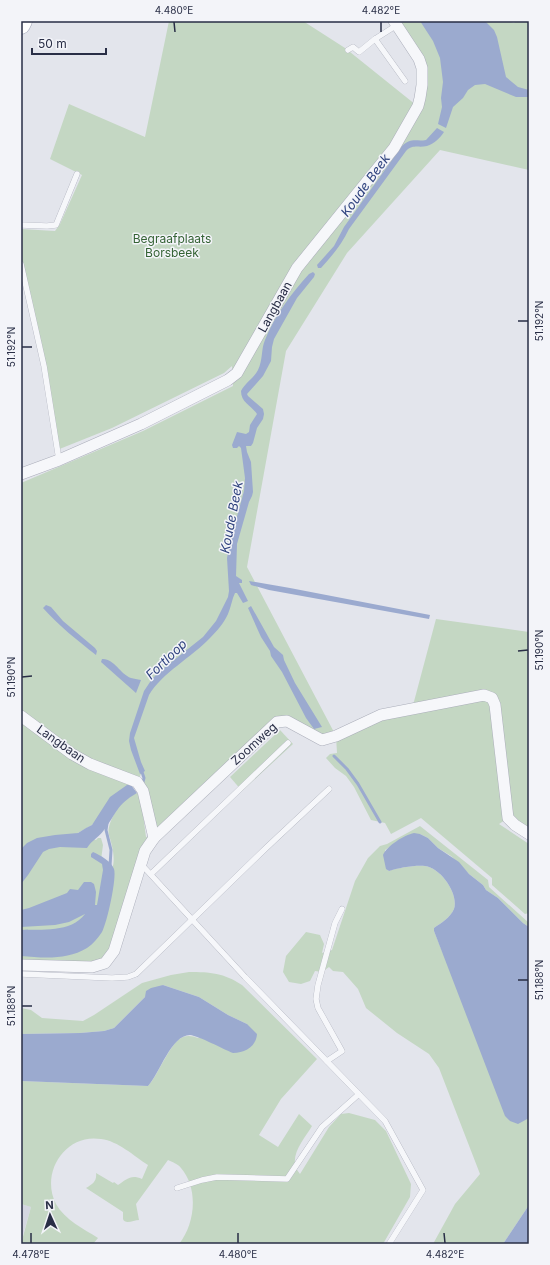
<svg xmlns="http://www.w3.org/2000/svg" width="550" height="1265" viewBox="0 0 550 1265" font-family="Inter,sans-serif">
<style>
.built{fill:#d4d7e1}
.green{fill:#c4d7c3;fill-rule:evenodd}
.water{fill:#9baacf}
.lines{fill:none;stroke-linecap:round;stroke-linejoin:round}
.stream{stroke:#9baacf;stroke-width:3}
.service-casing{stroke:#abaeba;stroke-width:6}
.minor-casing{stroke:#abaeba;stroke-width:12}
.primary-casing{stroke:#a1a6b9;stroke-width:19}
.service{stroke:#f6f7fa;stroke-width:5.5}
.minor{stroke:#f6f7fa;stroke-width:11}
.primary{stroke:#fff;stroke-width:18}
.ticks{fill:none;stroke:#292e46;stroke-width:1.5}
.labels{text-anchor:middle;stroke-width:3;stroke-linejoin:round;paint-order:stroke}
.park-label{font-size:12px;fill:#356335;stroke:#f3f4f9}
.street-label{font-size:12px;fill:#292e46;stroke:#f3f4f9}
.water-label{font-size:13px;font-style:italic;fill:#2f437e;stroke:#f3f4f9}
.neatline{fill:none;stroke:#292e46;stroke-width:1.5}
.ticks-label{font-size:10px;text-anchor:middle;fill:#292e46}
</style>
<rect width="100%" height="100%" fill="#e3e5ec"/>
<polygon class="built" points="21,1204 31,1207 21,1242"/>
<g class="green">
<path d="M169,21H303L345,48L421,109L426,88L400,21H508L514,23L516,21H529V170L440,150L347,253L286,351L247,567L336,736L412,709L436,619L529,632V834L508,818L499,824L529,844V913L525,914L492,885V878L421,818L391,834L385,823L371,820L354,787L346,776L335,768L326,758L330,754L337,753L336,736L322,740L277,722L154,838L145,841L106,958L94,964L21,961V483L143,431L233,386L232,366L224,373L112,428L57,450L44,366L21,264V229L55,231L60,224L82,175L50,159L69,104L145,137ZM142,772L144,780L142,789L154,838L146,837L141,799L137,793C133,795 128,796 125,799C118,805 106,826 109,835C112,845 116,859 112,869L106,905L104,862L101,860L103,845L101,838H98L96,840L76,834L92,825L139,778Z"/>
<polygon points="280,730 293,744 242,791 230,777"/>
<path d="M420,826L488,880L489,887L529,923V927L523,923L498,898L486,890L483,885L469,874L451,856L438,848L428,838L420,834L400,840L385,850L388,871C398,868 415,865 425,866C441,868 459,894 454,909C450,918 441,923 434,928V931L442,951L527,1119L529,1118V1205L503,1244H433L455,1204L480,1174L439,1068L429,1054L397,1033L366,1008L358,989L343,972L333,971L329,967L322,972L315,971L310,981L301,984L289,982L283,972L286,956L306,932L320,935L324,944L322,953L332,950L355,881L368,858L380,846L387,844Z"/>
<path d="M189,972C210,972 224,973 242,985L317,1059L281,1099L259,1135L278,1147L299,1114L312,1126C304,1140 286,1158 300,1174L329,1127L341,1114L349,1113L375,1120L386,1131L411,1184L410,1197L383,1244H179C195,1224 199,1189 181,1168C178,1164 172,1162 168,1160L136,1204L139,1220C134,1220 125,1225 123,1219C123,1217 123,1214 123,1212L86,1188C93,1184 97,1181 96,1173L113,1183L114,1182L118,1185C127,1179 131,1174 142,1179L148,1165C134,1156 118,1141 101,1139C65,1133 40,1173 56,1204C65,1220 84,1229 98,1238L93,1244H21L31,1207L21,1204V1081L148,1086C159,1074 170,1042 183,1037C188,1035 193,1036 198,1038L247,1024L228,1015L199,997L163,985L145,997L114,1028L104,1031L80,1033L21,1034V1008L31,1010L42,1018L83,1021L94,1015L142,983L171,975Z"/>
</g>
<g class="water">
<polygon points="420,21 485,21 494,30 497,37 506,77 518,87 529,90 529,97 516,97 485,84 475,85 468,90 463,98 453,107 446,128 438,124 442,107 441,98 443,82 440,58 433,41"/>
<path d="M437,128L444,132C440,138 434,144 427,146C418,148 413,144 406,151L349,229C342,244 332,256 321,268H318L317,265L334,246L344,227L402,146C412,137 416,142 426,140Z"/>
<path d="M313,272L315,274L314,277L297,298L274,339L272,347L271,361L263,376L247,394L248,396L263,409L264,414L263,419L257,428L253,443L251,446H246L247,452L251,462L253,492L252,496L249,502L237,544L236,576L242,580V583H239L248,601L243,603L237,593H235C232,599 231,607 228,614C224,623 217,631 210,638C192,657 162,673 149,695L134,738L141,762L145,771L140,774L131,750L129,741L130,733L144,691L152,679L159,672L203,637L216,621L228,597L229,591L227,558L230,542L244,491L245,478L241,448L239,446L237,448H233L232,445L237,432L246,434L249,432L250,425L257,414C251,405 241,403 241,391C245,383 254,378 258,370C263,360 261,349 265,340C275,315 291,294 309,274Z"/>
<polygon points="249,581 290,588 430,615 429,619 269,590 251,585"/>
<path d="M46,605L51,607L63,621L95,648L97,651L96,655C77,640 59,626 43,608Z"/>
<polygon points="251,606 274,647 283,655 284,660 295,683 322,727 314,729 306,718 282,672 271,656 270,651 261,637 248,608"/>
<path d="M102,659C114,658 120,674 131,678C134,679 137,679 141,680L136,693L101,662Z"/>
<path d="M127,785H131L137,793C116,805 117,813 104,830C99,837 92,840 87,848L60,847L49,849L43,852L28,875L21,884V849L27,843L37,838L55,835L78,833L86,828L92,825L110,797Z"/>
<path d="M414,833L420,834L428,838L438,848L459,862L469,874L483,885L486,890L498,898L523,923L529,927V1118L518,1124L510,1121L505,1116L434,931V928C441,923 450,918 454,909C459,894 441,868 425,866C415,865 398,868 389,871L386,869L383,855C387,846 404,835 414,833Z"/>
<path d="M93,852C100,855 112,862 114,869C117,878 107,923 102,932C98,938 93,944 87,948C67,960 44,958 21,956V930C41,929 71,933 85,914L69,922L55,925L21,927V910L29,908L67,893L70,889L78,890L84,882H91L94,884L96,892L95,905H97L103,870L102,864L91,857V854Z"/>
<path d="M163,985L199,997L228,1015L247,1024L257,1034C256,1047 245,1053 233,1053C223,1049 199,1036 190,1035C171,1035 160,1073 148,1086L21,1081V1034L80,1033L104,1031L114,1028L145,997L146,991L151,988Z"/>
<polygon points="529,1205 529,1244 503,1244"/>
</g>
<g class="lines">
<g class="stream">
<polyline points="334,756 347,769 358,784 380,822"/>
<polyline points="141,769 144,778 143,782"/>
<polyline points="107,823 106,830 111,850 110,866"/>
</g>
<g class="service-casing">
<g id="service">
<polyline points="397,25 375,39 405,81"/>
<polyline points="348,50 353,47 359,52 375,39"/>
<polyline points="21,225 47,226 56,225 77,174"/>
<polyline points="21,264 44,366 59,460"/>
<polyline points="141,864 245,977 385,1121 423,1190 389,1244"/>
<polyline points="151,874 288,743"/>
<polyline points="21,974 112,978 128,977 136,974 266,848 329,789"/>
<polyline points="327,1061 342,1051 318,1008 316,999 318,985 335,923 342,909"/>
<polyline points="177,1188 202,1180 217,1177 287,1179 322,1127 359,1094"/>
</g>
</g>
<g class="minor-casing">
<g id="minor">
<polyline points="21,474 59,460 141,424 228,380 237,373 297,268 394,148 418,106 420,98 422,85 422,68 419,59 394,21"/>
<polyline points="21,716 72,754 90,764 137,782 143,791 154,838"/>
<polyline points="21,965 92,967 105,963 114,951 145,851 154,838 277,722 287,721 322,740 336,736 381,715 484,695 492,698 495,705 508,818 515,825 529,834"/>
</g>
</g>
<g class="primary-casing">
<polyline id="primary" points="21,25 23,21"/>
</g>
<use href="#service" class="service"/>
<use href="#minor" class="minor"/>
<use href="#primary" class="primary"/>
</g>
<path class="ticks" d="M174,22L175,32M381,22V32M518,321H528M22,347H32M518,651L528,650M22,677L32,676M518,980H528M22,1006H32M31,1233V1243M238,1233V1243M444,1233L445,1243"/>
<g class="labels">
<g class="park-label">
<text x="172" y="243">Begraafplaats<tspan x="172" dy="14">Borsbeek</tspan></text>
</g>
<g class="street-label">
<text transform="translate(275 307) rotate(-61)" y="4">Langbaan</text>
<text transform="translate(61 744) rotate(35)" y="4">Langbaan</text>
<text transform="translate(254 744) rotate(-42)" y="4">Zoomweg</text>
</g>
<g class="water-label">
<text transform="translate(365 185) rotate(-54)" y="5">Koude Beek</text>
<text transform="translate(231 517) rotate(-79)" y="5">Koude Beek</text>
<text transform="translate(166 659) rotate(-44)" y="5">Fortloop</text>
</g>
</g>
<rect width="550" height="1265" fill="none" stroke="#f3f4f9" stroke-width="44"/>
<g transform="translate(50 1215) rotate(357)" stroke="#f3f4f9" stroke-width="3" paint-order="stroke">
<path d="M0-3L7 15L0 10L-7 15Z" fill="#292e46"/>
<text y="-6" font-size="11" font-weight="bold" text-anchor="middle" fill="#292e46">N</text>
</g>
<path d="M32 48v6h74v-6" fill="none" stroke="#292e46" stroke-width="2"/>
<text x="38" y="48" font-size="12" fill="#292e46" stroke="#f3f4f9" stroke-width="3" paint-order="stroke">50 m</text>
<rect x="22" y="22" width="506" height="1221" class="neatline"/>
<g class="ticks-label">
<text x="174" y="14">4.480°E</text>
<text x="381" y="14">4.482°E</text>
<text transform="translate(539 321) rotate(-90)" y="4">51.192°N</text>
<text transform="translate(11 347) rotate(-90)" y="4">51.192°N</text>
<text transform="translate(539 650) rotate(-90)" y="4">51.190°N</text>
<text transform="translate(11 677) rotate(-90)" y="4">51.190°N</text>
<text transform="translate(539 980) rotate(-90)" y="4">51.188°N</text>
<text transform="translate(11 1006) rotate(-90)" y="4">51.188°N</text>
<text x="31" y="1258">4.478°E</text>
<text x="238" y="1258">4.480°E</text>
<text x="445" y="1258">4.482°E</text>
</g>
</svg>
